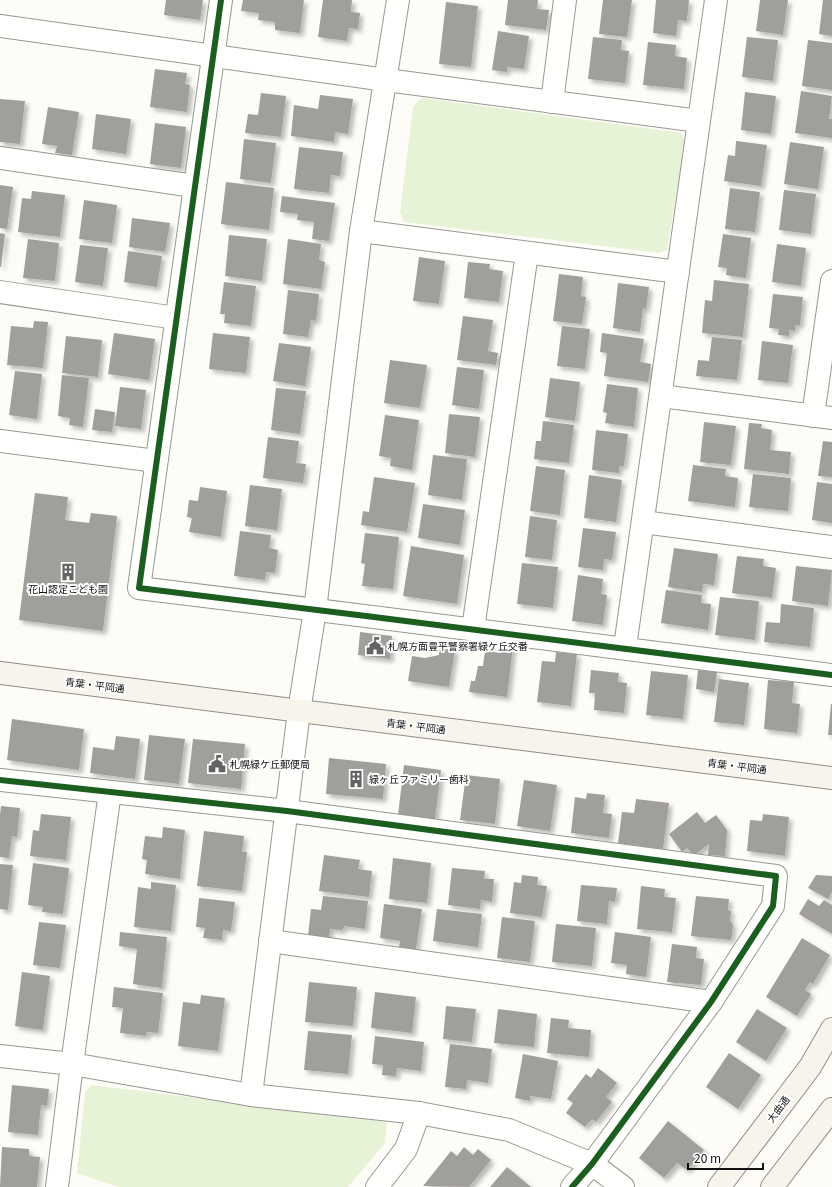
<svg xmlns="http://www.w3.org/2000/svg" width="832" height="1187" viewBox="0 0 832 1187" font-family="Georgia,'Noto Sans JP',serif">
<style>
.green{fill:#e7f3d7}
.building{fill:#a19f9c;filter:url(#shadow)}
.lines{fill:none;stroke-linecap:round;stroke-linejoin:round}
.street-casing{stroke:#979795;stroke-width:24}
.secondary-casing{stroke:#8e8d8b;stroke-width:24}
.street{stroke:#fffffe;stroke-width:22}
.secondary{stroke:#f6f4eb;stroke-width:22}
.cycleway-casing{stroke:#fff;stroke-width:8}
.cycleway{stroke:#1b5e20;stroke-width:6}
.labels{text-anchor:middle;stroke-width:4;stroke-linejoin:round;paint-order:stroke}
.poi-label{font-size:10px;fill:#111;stroke:#fff;text-anchor:start}
.street-label{font-size:10px;fill:#111;stroke:#fff}
</style>
<defs>
<filter id="shadow"><feDropShadow dx="3.5" dy="3.5" stdDeviation="2" flood-color="#0004"/></filter>
</defs>
<rect width="100%" height="100%" fill="#fdfcf7"/>
<g class="green">
<polygon points="422,98 682,133 685,142 667,250 660,253 404,222 400,212 413,107"/>
<polygon points="92,1085 379,1121 387,1123 385,1143 348,1187 118,1187 77,1173 85,1092"/>
</g>
<g class="building">
<polygon points="166,0 203,0 200,20 164,15"/>
<polygon points="243,0 304,0 300,33 275,30 275,22 258,20 259,13 241,11"/>
<polygon points="323,0 352,0 351,12 360,13 358,29 349,28 347,41 318,37"/>
<polygon points="508,0 538,0 537,9 549,10 546,30 505,25"/>
<polygon points="603,0 632,0 627,37 599,34"/>
<polygon points="656,0 689,0 687,21 678,20 676,36 653,33"/>
<polygon points="760,0 788,0 783,35 756,31"/>
<polygon points="823,0 832,0 832,36 819,34"/>
<polygon points="446,2 478,6 471,67 439,64"/>
<polygon points="498,31 529,36 524,69 507,67 507,72 492,70"/>
<polygon points="593,37 622,40 621,50 629,51 625,83 588,79"/>
<polygon points="747,37 778,40 773,81 742,77"/>
<polygon points="808,40 832,43 832,90 802,86"/>
<polygon points="648,42 676,45 675,56 687,58 684,89 643,85"/>
<polygon points="155,69 187,73 185,84 190,85 187,112 150,107"/>
<polygon points="801,91 832,96 829,119 832,119 832,138 795,133"/>
<polygon points="745,92 776,96 771,134 741,130"/>
<polygon points="261,93 286,96 281,137 245,133 248,114 258,115"/>
<polygon points="320,95 353,99 348,134 335,132 334,142 291,136 294,105 318,109"/>
<polygon points="0,99 25,101 20,144 0,142"/>
<polygon points="48,107 79,112 72,155 55,153 57,146 42,144"/>
<polygon points="96,114 131,119 126,154 92,149"/>
<polygon points="155,123 186,127 181,168 150,164"/>
<polygon points="244,139 276,143 271,183 240,179"/>
<polygon points="736,141 767,145 761,186 724,181 728,155 735,156"/>
<polygon points="790,142 824,147 818,189 784,184"/>
<polygon points="299,147 343,152 340,176 331,175 329,193 294,189"/>
<polygon points="226,182 274,188 269,230 221,224"/>
<polygon points="0,185 13,187 7,229 0,228"/>
<polygon points="730,188 760,192 755,232 725,229"/>
<polygon points="784,190 816,194 811,234 779,230"/>
<polygon points="32,191 65,195 60,237 18,232 22,198 31,199"/>
<polygon points="282,196 335,203 329,241 312,239 314,222 297,220 298,214 280,212"/>
<polygon points="84,200 117,205 112,243 79,239"/>
<polygon points="132,218 170,223 165,252 129,247"/>
<polygon points="0,233 5,234 1,267 0,267"/>
<polygon points="723,234 751,238 746,278 726,275 727,268 718,267"/>
<polygon points="229,235 267,239 262,281 225,276"/>
<polygon points="28,239 59,243 55,281 23,278"/>
<polygon points="288,239 321,244 319,260 325,262 321,289 283,284"/>
<polygon points="777,244 806,248 801,286 772,282"/>
<polygon points="80,245 108,248 103,286 75,282"/>
<polygon points="128,251 162,256 157,287 124,282"/>
<polygon points="419,257 445,261 439,304 413,301"/>
<polygon points="468,262 490,264 489,269 503,271 499,302 464,298"/>
<polygon points="559,274 583,277 581,296 586,297 582,324 553,321"/>
<polygon points="714,280 749,284 743,337 702,333 705,300 712,301"/>
<polygon points="224,282 256,286 251,326 224,323 225,314 220,314"/>
<polygon points="618,283 649,287 646,309 643,308 640,332 613,328"/>
<polygon points="288,290 319,294 316,321 311,320 308,337 283,334"/>
<polygon points="773,294 803,297 800,325 795,325 795,331 789,330 789,336 778,335 779,329 769,328"/>
<polygon points="463,316 493,320 488,351 498,353 496,365 457,360"/>
<polygon points="34,321 48,322 43,368 7,365 11,326 33,328"/>
<polygon points="562,326 590,329 585,369 557,366"/>
<polygon points="114,333 155,339 149,380 108,374"/>
<polygon points="213,333 250,337 246,373 209,369"/>
<polygon points="602,333 644,339 640,362 651,364 648,382 604,376 607,353 600,352"/>
<polygon points="66,336 102,340 98,377 62,373"/>
<polygon points="712,337 742,340 737,380 696,376 698,360 709,361"/>
<polygon points="762,341 793,345 788,383 758,380"/>
<polygon points="279,343 311,347 305,386 273,381"/>
<polygon points="390,360 427,365 420,408 384,403"/>
<polygon points="457,367 484,370 479,409 452,405"/>
<polygon points="15,371 42,374 37,419 9,415"/>
<polygon points="62,375 89,378 83,427 69,425 70,418 58,416"/>
<polygon points="550,378 580,382 575,421 545,417"/>
<polygon points="607,384 638,388 634,427 605,423 607,413 603,412"/>
<polygon points="120,387 146,390 141,429 115,426"/>
<polygon points="276,388 306,391 300,434 271,430"/>
<polygon points="95,409 115,412 112,432 92,430"/>
<polygon points="449,414 480,417 475,457 445,453"/>
<polygon points="385,415 419,420 412,470 390,466 391,458 379,456"/>
<polygon points="543,421 574,425 569,463 534,459 536,441 541,441"/>
<polygon points="704,422 736,426 731,465 700,462"/>
<polygon points="749,423 762,424 761,428 772,430 770,450 791,452 789,474 744,469"/>
<polygon points="596,430 628,434 624,466 619,466 619,473 592,470"/>
<polygon points="268,437 299,441 296,463 306,464 303,483 263,478"/>
<polygon points="823,441 832,442 832,477 818,476"/>
<polygon points="433,455 467,459 462,500 428,495"/>
<polygon points="693,465 726,469 725,476 738,478 735,507 688,501"/>
<polygon points="536,466 565,470 560,515 530,511"/>
<polygon points="753,474 791,478 788,511 749,507"/>
<polygon points="589,475 622,480 616,522 584,518"/>
<polygon points="374,477 415,483 407,532 361,525 363,511 369,512"/>
<polygon points="817,482 832,484 832,523 812,520"/>
<polygon points="250,485 282,489 277,530 245,526"/>
<polygon points="200,487 227,491 221,537 189,532 192,518 187,517 189,500 198,501"/>
<polygon points="35,493 68,497 65,520 89,523 91,513 117,516 103,631 19,620"/>
<polygon points="423,504 465,510 460,545 418,538"/>
<polygon points="530,516 557,520 552,560 525,557"/>
<polygon points="583,528 616,532 612,560 604,559 603,570 578,567"/>
<polygon points="240,531 271,535 269,548 278,550 275,573 266,572 265,580 234,576"/>
<polygon points="365,533 399,537 393,589 362,586 365,564 361,563"/>
<polygon points="411,546 464,555 457,604 403,596"/>
<polygon points="674,548 718,554 714,585 703,584 702,592 668,587"/>
<polygon points="737,556 764,559 763,566 776,568 772,598 732,593"/>
<polygon points="522,563 558,567 553,608 517,604"/>
<polygon points="796,566 832,570 828,606 792,601"/>
<polygon points="578,575 603,579 601,594 607,595 603,625 572,621"/>
<polygon points="666,590 702,595 701,603 711,604 708,630 661,623"/>
<polygon points="720,597 759,601 755,640 715,635"/>
<polygon points="781,604 814,608 810,647 764,642 766,622 780,623"/>
<polygon points="360,632 392,636 390,659 358,655"/>
<polygon points="502,646 513,647 507,697 469,692 471,681 475,681 478,666 483,666 485,651 501,653"/>
<polygon points="439,648 455,650 449,687 408,681 412,656 425,658 439,655"/>
<polygon points="556,652 577,654 571,706 537,702 542,661 555,662"/>
<polygon points="591,670 619,673 618,682 627,683 624,713 594,710 595,693 589,693"/>
<polygon points="698,670 717,672 714,692 696,689"/>
<polygon points="651,671 688,675 683,719 646,715"/>
<polygon points="719,679 749,683 744,725 714,722"/>
<polygon points="768,680 794,682 792,703 800,704 797,733 764,729"/>
<polygon points="831,704 832,704 832,735 828,735"/>
<polygon points="12,719 84,729 79,770 7,760"/>
<polygon points="149,735 185,739 179,784 144,780"/>
<polygon points="116,736 140,739 135,779 90,773 93,747 114,750"/>
<polygon points="193,739 245,744 241,789 188,783"/>
<polygon points="329,758 386,764 383,799 326,794"/>
<polygon points="404,765 441,770 435,819 398,815"/>
<polygon points="466,775 500,779 495,824 460,820"/>
<polygon points="524,780 557,785 550,831 517,826"/>
<polygon points="587,793 605,795 603,813 612,814 609,838 571,833 575,797 586,799"/>
<polygon points="636,799 669,803 663,849 618,843 622,812 634,813"/>
<polygon points="1,806 20,808 17,837 12,836 9,858 0,857 0,815"/>
<polygon points="697,812 705,823 716,815 727,830 725,856 708,855 709,844 693,856 687,848 682,852 669,834"/>
<polygon points="41,814 71,817 66,860 30,856 33,830 39,831"/>
<polygon points="763,814 789,817 785,856 747,851 750,820 762,821"/>
<polygon points="163,827 185,830 180,879 145,874 147,860 142,859 145,836 162,838"/>
<polygon points="204,831 244,836 242,852 247,852 242,891 197,886"/>
<polygon points="324,855 360,860 358,869 372,871 369,897 319,891"/>
<polygon points="393,858 431,863 427,903 389,899"/>
<polygon points="33,863 69,868 63,914 42,912 43,907 28,905"/>
<polygon points="0,864 13,865 8,910 0,909"/>
<polygon points="452,868 485,871 484,879 494,879 492,902 481,900 480,909 448,905"/>
<polygon points="522,875 538,877 537,885 547,886 542,917 510,913 514,882 521,883"/>
<polygon points="816,875 832,876 832,892 828,899 808,888"/>
<polygon points="151,882 176,885 171,931 134,927 138,887 151,889"/>
<polygon points="581,885 617,888 615,902 609,901 607,924 577,921"/>
<polygon points="641,886 665,889 664,897 676,898 672,932 637,929"/>
<polygon points="323,896 368,901 365,929 344,926 343,930 330,929 329,939 308,936 311,909 321,910"/>
<polygon points="696,896 729,899 728,910 731,911 730,920 733,925 731,940 691,936"/>
<polygon points="199,898 235,902 231,931 223,930 222,940 203,938 205,928 196,927"/>
<polygon points="808,899 819,906 824,900 832,905 832,934 799,914"/>
<polygon points="384,904 422,909 416,949 399,947 400,941 380,938"/>
<polygon points="437,909 482,914 478,947 433,941"/>
<polygon points="502,917 535,921 530,962 497,958"/>
<polygon points="39,922 66,925 60,968 33,965"/>
<polygon points="556,924 596,928 592,966 552,962"/>
<polygon points="120,932 167,937 162,988 133,984 137,949 119,946"/>
<polygon points="615,932 651,937 646,977 626,974 627,965 611,963"/>
<polygon points="802,938 830,955 813,984 810,982 805,990 811,994 797,1016 766,997"/>
<polygon points="672,944 697,947 696,958 704,959 701,985 667,982"/>
<polygon points="22,972 50,976 43,1030 15,1026"/>
<polygon points="309,982 357,987 353,1026 305,1022"/>
<polygon points="114,987 163,993 158,1033 147,1032 146,1036 120,1033 123,1008 112,1007"/>
<polygon points="375,992 416,997 412,1033 371,1028"/>
<polygon points="201,995 225,998 218,1051 178,1046 183,1002 200,1004"/>
<polygon points="446,1006 476,1009 472,1042 443,1039"/>
<polygon points="498,1009 537,1014 534,1047 494,1043"/>
<polygon points="757,1009 787,1028 766,1061 736,1042"/>
<polygon points="551,1018 569,1020 568,1028 591,1030 589,1057 547,1053"/>
<polygon points="308,1031 352,1035 348,1074 304,1070"/>
<polygon points="375,1036 424,1042 421,1071 397,1068 396,1076 382,1075 383,1065 372,1064"/>
<polygon points="450,1044 492,1049 488,1083 467,1080 466,1089 445,1087"/>
<polygon points="729,1053 761,1075 738,1109 706,1087"/>
<polygon points="523,1054 558,1061 551,1099 530,1096 530,1101 515,1098"/>
<polygon points="598,1068 617,1083 606,1097 612,1102 596,1122 592,1119 585,1127 566,1113 573,1103 567,1099 586,1074 591,1078"/>
<polygon points="12,1085 49,1089 47,1106 41,1105 38,1135 8,1132"/>
<polygon points="668,1121 704,1150 687,1170 677,1163 664,1178 639,1158"/>
<polygon points="2,1147 29,1149 29,1156 40,1157 37,1187 0,1187"/>
<polygon points="464,1147 473,1155 478,1149 491,1160 469,1187 423,1186 451,1151 457,1156"/>
<polygon points="507,1167 531,1187 490,1187"/>
</g>
<g class="lines">
<g class="street-casing">
<g id="street">
<path d="M221,0L139,588C370,617 601,644 832,675"/>
<polyline points="0,26 386,80 699,121"/>
<polyline points="552,102 565,0"/>
<polyline points="0,158 194,186"/>
<polyline points="361,231 678,272"/>
<polyline points="0,292 176,318"/>
<polyline points="661,396 832,418"/>
<polyline points="813,416 832,281"/>
<polyline points="0,441 156,461"/>
<polyline points="643,522 832,547"/>
<polyline points="473,629 527,253"/>
<polyline points="625,647 716,0"/>
<polyline points="0,780 287,811 776,876 773,906 711,1002 592,1164 572,1187"/>
<polyline points="270,941 711,1002"/>
<polyline points="0,1056 72,1064 251,1095 419,1113 509,1130 592,1164 623,1187"/>
<polyline points="251,1095 299,711 315,610 361,231 398,0"/>
<polyline points="57,1187 72,1064 110,792"/>
<polyline points="377,1187 406,1149 419,1113"/>
</g>
</g>
<g class="secondary-casing">
<g id="secondary">
<polyline points="0,673 832,778"/>
<polyline points="719,1187 810,1067 832,1029"/>
<polyline points="772,1187 832,1109"/>
</g>
</g>
<use href="#street" class="street"/>
<use href="#secondary" class="secondary"/>
<g class="cycleway-casing">
<g id="cycleway">
<path d="M221,0L139,588C370,617 601,644 832,675"/>
<polyline points="0,780 287,811 776,876 773,906 711,1002 592,1164 572,1187"/>
</g>
</g>
<use href="#cycleway" class="cycleway"/>
</g>
<defs>
<g id="building-bare" transform="scale(1.38)"><path d="M-4-6H4V6H1V3H-1V6H-4ZM-2.5-4.3h1.7v1.8h-1.7ZM.8-4.3h1.7v1.8H.8ZM-2.5-1h1.7V.8h-1.7ZM.8-1h1.7V.8H.8Z" fill="#646362" stroke="#fff" stroke-width="2.5" paint-order="stroke"/></g>
<g id="civic-bare" transform="scale(1.38)"><path d="M-.6-6.5H3V-4.5H.6V-3L4-1V1h2V6H-6V1h2V-1L-.6-3ZM-1.2 2.5V6h2.4V2.5Z" fill="#646362" stroke="#fff" stroke-width="2.5" paint-order="stroke"/></g>
</defs>
<g fill-rule="evenodd">
<use href="#building-bare" x="68" y="572"/>
<use href="#civic-bare" x="375" y="646"/>
<use href="#civic-bare" x="217" y="764"/>
<use href="#building-bare" x="356" y="779"/>
</g>
<g class="labels">
<g class="poi-label">
<text x="68" y="593" text-anchor="middle">花山認定こども園</text>
<text x="388" y="650">札幌方面豊平警察署緑ケ丘交番</text>
<text x="230" y="768">札幌緑ケ丘郵便局</text>
<text x="369" y="783">緑ヶ丘ファミリー歯科</text>
</g>
<g class="street-label">
<text transform="translate(95 685) rotate(7)" y="4">青葉・平岡通</text>
<text transform="translate(416 726) rotate(7)" y="4">青葉・平岡通</text>
<text transform="translate(737 766) rotate(7)" y="4">青葉・平岡通</text>
<text transform="translate(778 1109) rotate(-53)" y="4">大曲通</text>
</g>
</g>
<path d="M688 1163v6h75v-6" fill="none" stroke="#111111" stroke-width="2"/>
<text x="694" y="1163" font-size="12" fill="#111111" stroke="#ffffff" stroke-width="3" paint-order="stroke">20 m</text>
</svg>
